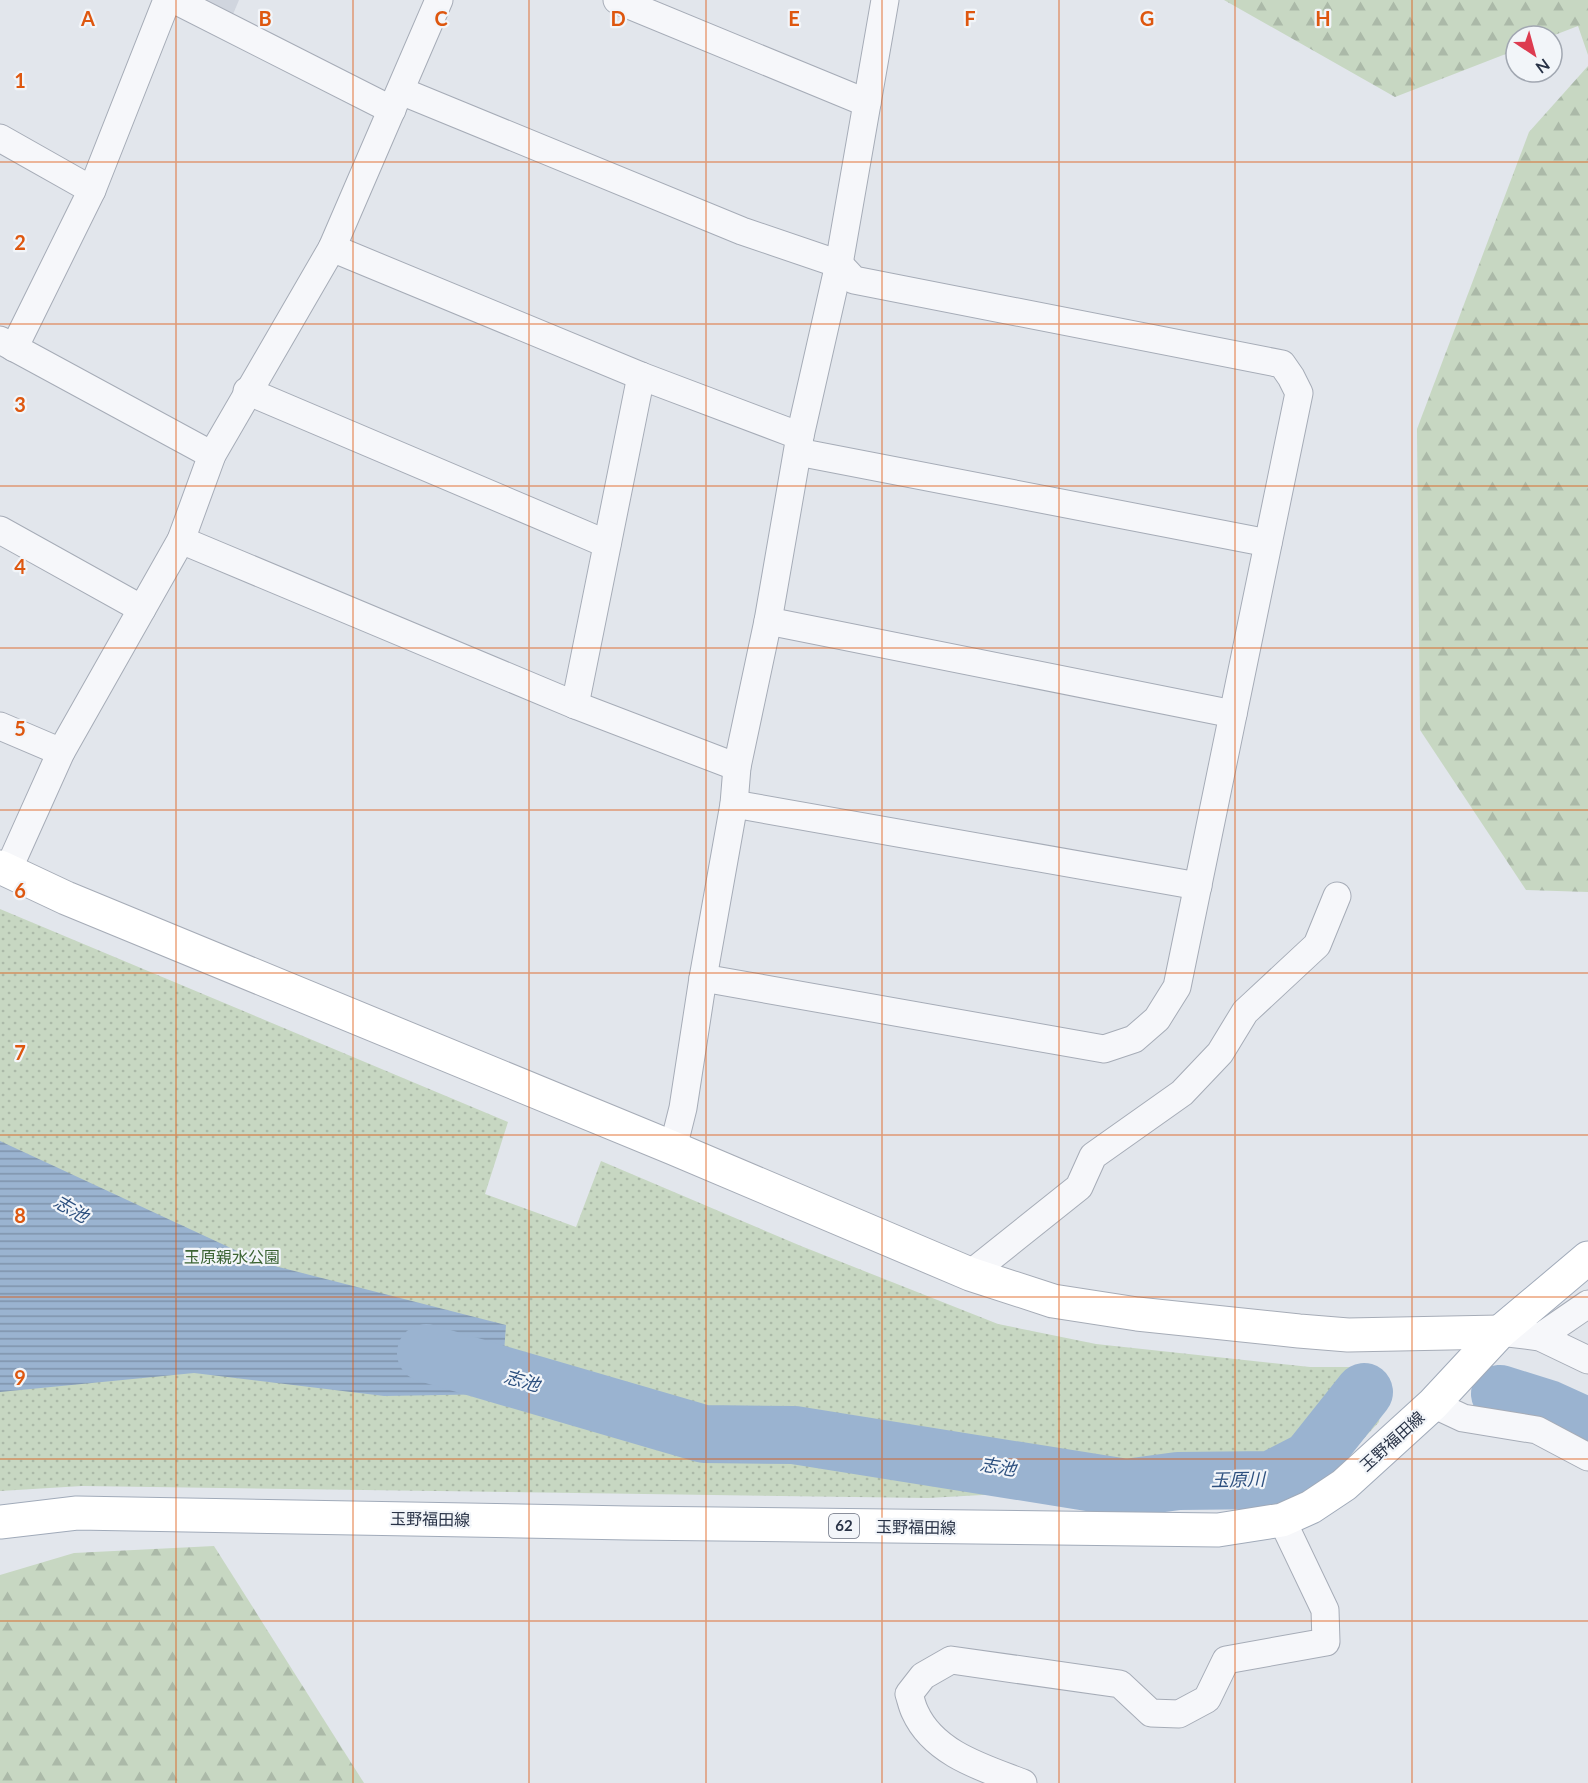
<svg xmlns="http://www.w3.org/2000/svg" width="1588" height="1783" viewBox="0 0 1588 1783" font-family="Lato,'Noto Sans JP',sans-serif">
<style>
.built{fill:#d0d5de}
.forest{fill:url(#forest-firs)}
.park{fill:url(#park-dots)}
.water{fill:url(#water-rules)}
.lines{fill:none;stroke-linecap:round;stroke-linejoin:round}
.river{stroke:#9ab3d0;stroke-width:58}
.street-casing{stroke:#a6acb7;stroke-width:29}
.secondary-casing{stroke:#a6acb7;stroke-width:35}
.primary-casing{stroke:#a0aab9;stroke-width:35}
.street{stroke:#f6f7fa;stroke-width:27}
.secondary{stroke:#fff;stroke-width:33}
.primary{stroke:#fff;stroke-width:33}
.grid{fill:none;stroke:#de570f;stroke-width:1.5;stroke-opacity:0.55}
.labels{text-anchor:middle;stroke-width:4.5;stroke-linejoin:round;paint-order:stroke}
.shield{fill:#f2f5f9;stroke:#656c7c;stroke-width:1.5}
.shield-label{font-size:15px;font-weight:bold;fill:#283246}
.park-label{font-size:16px;fill:#3c6434;stroke:#f2f5f9}
.street-label{font-size:16px;fill:#283246;stroke:#f2f5f9}
.water-label{font-size:18px;font-style:italic;fill:#2d507f;stroke:#f2f5f9}
.grid-label{font-size:20px;text-anchor:middle;font-weight:bold;fill:#de570f;stroke:#f2f5f9;stroke-width:4.5;stroke-linejoin:round;paint-order:stroke}
</style>
<defs>
<pattern id="forest-firs" width="22" height="20" patternUnits="userSpaceOnUse" patternTransform="scale(1.5)"><rect width="22" height="20" fill="#c7d7c2"/><path d="M5 1l3.5 6h-7zM16 11l3.5 6h-7z" fill="#abb9a8"/></pattern>
<pattern id="park-dots" width="8" height="8" patternUnits="userSpaceOnUse" patternTransform="scale(1.5)"><rect width="8" height="8" fill="#c7d7c2"/><path d="M2 2h.1M6 6h.1" fill="none" stroke="#abb9a8" stroke-width="1.8" stroke-linecap="round"/></pattern>
<pattern id="water-rules" width="6" height="5" patternUnits="userSpaceOnUse" patternTransform="scale(1.5)"><rect width="6" height="5" fill="#9ab3d0"/><path d="M0 2.5h6" fill="none" stroke="#7e92ab"/></pattern>
</defs>
<rect width="100%" height="100%" fill="#e2e6ec"/>
<polygon class="built" points="197,0 239,0 231,19"/>
<g class="forest">
<polygon points="1224,0 1588,0 1588,55 1578,26 1552,36 1516,36 1516,50 1395,97"/>
<polygon points="1588,66 1588,892 1526,890 1420,730 1417,429 1529,132"/>
<polygon points="214,1546 364,1783 0,1783 0,1575 74,1553"/>
</g>
<polygon class="park" points="0,909 508,1122 485,1194 576,1227 601,1161 801,1246 998,1324 1096,1344 1310,1367 1372,1367 1383,1392 1379,1422 1341,1463 1300,1490 1236,1506 1161,1509 1075,1490 928,1498 82,1486 0,1491"/>
<polygon class="water" points="0,1141 263,1263 506,1325 501,1394 384,1396 194,1373 0,1392"/>
<g class="lines">
<g class="river">
<polyline points="426,1353 704,1434 794,1435 1126,1488 1178,1481 1271,1480 1310,1460 1364,1392"/>
<polyline points="1500,1394 1548,1409 1588,1427"/>
</g>
<g class="street-casing">
<g id="street">
<polyline points="175,0 392,110"/>
<polyline points="617,0 867,103"/>
<polyline points="401,91 742,231 839,264 854,280 1282,364 1291,377 1299,393 1177,987 1157,1019 1134,1039 1104,1049 703,978"/>
<polyline points="0,138 92,190"/>
<polyline points="332,248 641,376 800,436"/>
<polyline points="0,340 212,455"/>
<polyline points="14,348 92,190 167,0"/>
<polyline points="247,391 607,544"/>
<polyline points="798,452 1268,543"/>
<polyline points="0,530 142,609"/>
<polyline points="181,540 575,705 737,767"/>
<polyline points="768,621 1233,714"/>
<polyline points="575,705 641,376"/>
<polyline points="0,726 61,752"/>
<polyline points="734,804 1198,886"/>
<polyline points="8,870 61,752 181,540 212,455 332,248 439,0"/>
<polyline points="673,1148 683,1108 703,978 734,804 737,767 768,621 800,436 839,264 885,0"/>
<polyline points="970,1274 1079,1187 1093,1156 1182,1093 1220,1053 1245,1012 1317,945 1337,896"/>
<polyline points="1500,1332 1540,1337 1588,1360"/>
<polyline points="1540,1337 1588,1304"/>
<polyline points="1433,1404 1463,1418 1537,1430 1588,1457"/>
<path d="M1023,1783C984,1768 934,1754 915,1712C912,1706 911,1700 909,1694L923,1676L951,1660L1120,1684L1151,1713L1179,1714L1207,1699L1226,1660L1326,1642L1325,1610L1282,1520"/>
</g>
</g>
<g class="secondary-casing">
<polyline id="secondary" points="0,867 66,898 673,1148 970,1274 1053,1301 1137,1314 1299,1331 1348,1335 1500,1332"/>
</g>
<g class="primary-casing">
<polyline id="primary" points="0,1522 77,1513 629,1523 1218,1530 1282,1520 1311,1507 1344,1485 1433,1404 1500,1332 1588,1258"/>
</g>
<use href="#street" class="street"/>
<use href="#secondary" class="secondary"/>
<use href="#primary" class="primary"/>
</g>
<path class="grid" d="M176,0V1783M353,0V1783M529,0V1783M706,0V1783M882,0V1783M1059,0V1783M1235,0V1783M1412,0V1783M0,162H1588M0,324H1588M0,486H1588M0,648H1588M0,810H1588M0,973H1588M0,1135H1588M0,1297H1588M0,1459H1588M0,1621H1588"/>
<g class="labels">
<rect class="shield" x="829" y="1514" width="30" height="24" rx="4.5"/>
<g class="shield-label">
<text x="844" y="1531">62</text>
</g>
<g class="park-label">
<text x="232" y="1263">玉原親水公園</text>
</g>
<g class="street-label">
<text transform="translate(1392 1441) rotate(-42)" y="6">玉野福田線</text>
<text transform="translate(430 1519) rotate(1)" y="6">玉野福田線</text>
<text transform="translate(916 1527) rotate(1)" y="6">玉野福田線</text>
</g>
<g class="water-label">
<text transform="translate(71 1209) rotate(30)" y="6">志池</text>
<text transform="translate(522 1381) rotate(16)" y="6">志池</text>
<text transform="translate(998 1467) rotate(9)" y="6">志池</text>
<text transform="translate(1238 1480) rotate(-1)" y="6">玉原川</text>
</g>
</g>
<g class="grid-label">
<text x="88" y="26">A</text>
<text x="265" y="26">B</text>
<text x="441" y="26">C</text>
<text x="618" y="26">D</text>
<text x="794" y="26">E</text>
<text x="970" y="26">F</text>
<text x="1147" y="26">G</text>
<text x="1323" y="26">H</text>
<text x="20" y="88">1</text>
<text x="20" y="250">2</text>
<text x="20" y="412">3</text>
<text x="20" y="574">4</text>
<text x="20" y="736">5</text>
<text x="20" y="898">6</text>
<text x="20" y="1060">7</text>
<text x="20" y="1223">8</text>
<text x="20" y="1385">9</text>
</g>
<g transform="translate(1534 54) rotate(144)"><circle r="28" fill="#f2f5f9" stroke="#a1a7b1" stroke-width="1.5"/>
<path d="M0-4.5L10 22L0 15L-10 22Z" fill="#dd3b50"/>
<text y="-9" font-size="16" font-weight="bold" text-anchor="middle" fill="#283246">N</text>
</g>
</svg>
